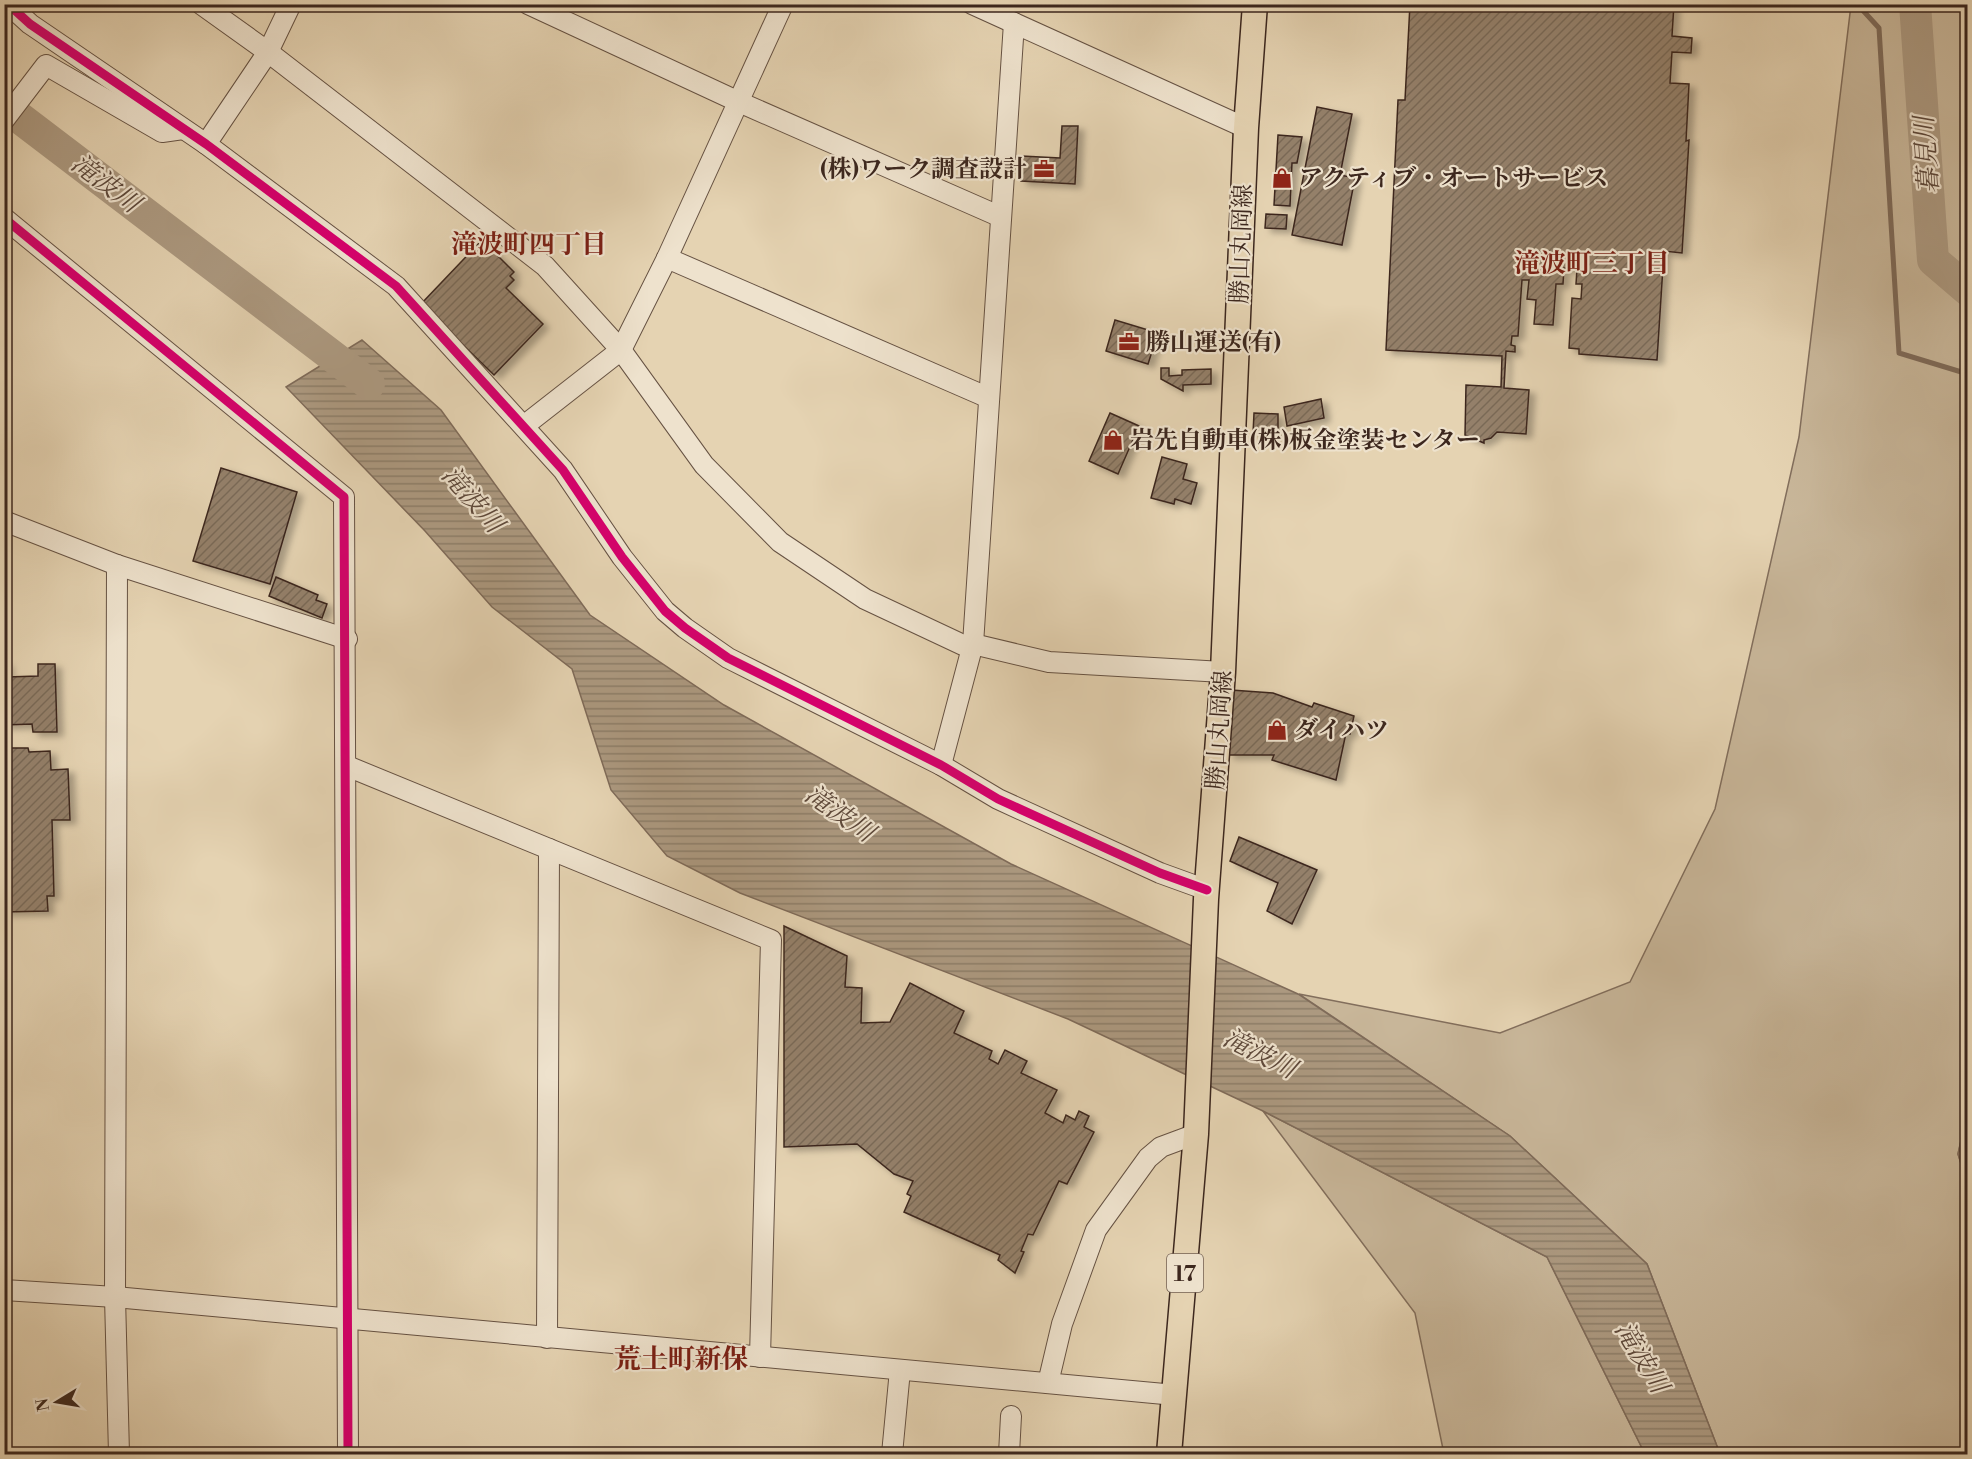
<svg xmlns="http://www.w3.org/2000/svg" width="1972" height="1459" viewBox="0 0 1972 1459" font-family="'Libre Bodoni','Noto Serif JP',serif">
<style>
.green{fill:#c8b699;stroke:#826e5c;stroke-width:1.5}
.water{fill:url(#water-rules);stroke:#7f6b59;stroke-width:1.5}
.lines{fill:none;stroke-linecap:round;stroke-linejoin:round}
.stream{stroke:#7f6b59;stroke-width:5}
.river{stroke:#ac9980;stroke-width:32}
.building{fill:url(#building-hatch);stroke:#3c271e;stroke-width:1.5;filter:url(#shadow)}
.minor-casing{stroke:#665243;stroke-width:22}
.major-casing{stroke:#3c271e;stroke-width:27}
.minor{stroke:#eee2cd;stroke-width:20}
.major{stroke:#e5d3b2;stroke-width:24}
.cycleway-casing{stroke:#eee2cd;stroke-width:13}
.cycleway{stroke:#d6006c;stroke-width:9}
.labels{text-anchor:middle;stroke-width:4.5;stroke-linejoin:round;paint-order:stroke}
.shield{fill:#eee2cd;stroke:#715f52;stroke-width:1.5}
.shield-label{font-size:22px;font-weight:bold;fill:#3c271e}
.poi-label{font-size:24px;font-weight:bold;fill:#3c271e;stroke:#eee2cd;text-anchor:start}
.street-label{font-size:24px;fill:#3c271e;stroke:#eee2cd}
.water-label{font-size:26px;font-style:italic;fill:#5e493b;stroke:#eee2cd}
.neighbourhood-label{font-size:26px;font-weight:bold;fill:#7a1f14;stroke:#eee2cd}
.quarter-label{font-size:27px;font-weight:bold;fill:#7a1f14;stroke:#eee2cd}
</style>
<defs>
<pattern id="water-rules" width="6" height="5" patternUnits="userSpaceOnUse" patternTransform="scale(1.5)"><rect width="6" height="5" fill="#ac9980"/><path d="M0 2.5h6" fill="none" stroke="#8d7d68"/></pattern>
<pattern id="building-hatch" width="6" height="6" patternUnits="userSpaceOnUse" patternTransform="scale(1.5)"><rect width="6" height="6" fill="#94806b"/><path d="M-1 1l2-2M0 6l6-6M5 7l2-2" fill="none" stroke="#7a6957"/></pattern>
<filter id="shadow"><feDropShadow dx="6" dy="4" stdDeviation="3" flood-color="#0004"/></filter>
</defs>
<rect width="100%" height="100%" fill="#e5d3b2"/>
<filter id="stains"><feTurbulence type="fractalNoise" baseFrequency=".00333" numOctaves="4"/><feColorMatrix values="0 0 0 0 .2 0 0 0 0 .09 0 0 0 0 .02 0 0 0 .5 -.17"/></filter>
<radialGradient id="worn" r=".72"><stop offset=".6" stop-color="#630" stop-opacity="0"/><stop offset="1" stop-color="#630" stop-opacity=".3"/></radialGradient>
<g class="green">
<polygon points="1851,5 1967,5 1968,1112 1958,1154 1968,1184 1967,1454 1720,1454 1647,1264 1510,1136 1299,994 1500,1033 1630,982 1715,809 1799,437"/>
<polygon points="1263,1111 1547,1257 1645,1454 1444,1454 1415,1313"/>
</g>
<g class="water">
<polygon points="362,340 441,410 590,615 724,705 1011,864 1298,994 1510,1136 1647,1264 1720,1454 1645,1454 1547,1257 1263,1111 1068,1019 740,893 667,856 611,790 572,669 492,607 425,531 286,387"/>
<polygon points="1967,1112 1968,1184 1967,1184 1958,1154"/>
</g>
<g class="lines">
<polyline class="stream" points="1857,4 1879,28 1899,353 1968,374"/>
<g class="river">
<polyline points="1915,4 1933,260 1968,290"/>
<polyline points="4,106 369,384"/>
</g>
</g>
<g class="building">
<polygon points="1410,4 1674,4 1672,36 1692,38 1691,53 1672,52 1670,83 1689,84 1686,141 1689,140 1682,253 1664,251 1657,360 1579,354 1579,349 1569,348 1572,298 1581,299 1582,284 1576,284 1577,269 1564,268 1563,284 1556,284 1553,325 1534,324 1536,300 1527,299 1529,280 1522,280 1518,336 1512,336 1511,345 1515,346 1515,352 1506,351 1504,388 1529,390 1526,434 1497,432 1491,438 1484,440 1484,443 1465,435 1466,385 1501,387 1502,356 1386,350 1398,100 1405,100"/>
<polygon points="1317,107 1352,114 1340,175 1355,178 1342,245 1292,235"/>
<polygon points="1062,126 1078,126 1075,184 1021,181 1022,156 1060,158"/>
<polygon points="1278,135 1302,137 1297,163 1292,163 1290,206 1274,205"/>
<polygon points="1266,214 1287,215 1286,229 1265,228"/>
<polygon points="482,240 514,272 510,276 514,280 506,288 543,324 494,375 421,304"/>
<polygon points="1115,320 1158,333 1148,364 1106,351"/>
<polygon points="1161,368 1169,368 1169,376 1182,375 1182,370 1211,369 1211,384 1183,385 1183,391 1161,379"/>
<polygon points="1321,399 1324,418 1287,426 1284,407"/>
<polygon points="1110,413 1139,426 1118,474 1089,461"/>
<polygon points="1254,413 1278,414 1278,435 1253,434"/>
<polygon points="1162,457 1187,464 1183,479 1197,483 1191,504 1175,499 1174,504 1151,498"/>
<polygon points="221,468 297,492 270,584 193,561"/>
<polygon points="276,577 318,595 316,600 327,604 322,618 269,596"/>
<polygon points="4,663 7,663 7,677 38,676 38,664 55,664 57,732 33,732 32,724 4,725"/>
<polygon points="1231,690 1273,693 1312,707 1314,703 1354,716 1350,734 1346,733 1336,780 1272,760 1274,755 1228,755"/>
<polygon points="4,748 28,748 29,752 50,751 51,770 68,769 70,820 52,820 54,896 47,896 48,911 4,912"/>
<polygon points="1239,837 1317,870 1292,924 1267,911 1278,883 1230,861"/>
<polygon points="784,926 847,956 845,987 862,988 861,1023 890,1022 910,983 964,1011 954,1033 992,1051 989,1059 998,1064 1005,1050 1027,1061 1021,1073 1057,1090 1045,1113 1063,1123 1066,1115 1075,1120 1079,1111 1089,1116 1084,1127 1094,1132 1067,1184 1059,1181 1033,1235 1028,1234 1021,1251 1024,1252 1015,1273 998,1260 1000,1255 904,1212 911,1196 907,1194 913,1181 894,1174 857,1144 784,1147"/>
</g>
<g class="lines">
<g class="minor-casing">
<g id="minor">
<polyline points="8,4 30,24 206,144 396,286 563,470 622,557 665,611 685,628 728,658 941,765 998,799 1160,873 1207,890"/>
<polyline points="201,4 268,52 545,266 621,350 704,465 780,542 865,599 963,645 973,644 1049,662 1223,672"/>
<polyline points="528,4 739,102 1001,217"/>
<polyline points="972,4 1246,128"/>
<polyline points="4,120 46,65 162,132 183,129"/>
<polyline points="206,144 268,52 291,4"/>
<polyline points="4,218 344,497 348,1454"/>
<polyline points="667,258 989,398"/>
<polyline points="525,425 621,350 667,258 783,4"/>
<polyline points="4,521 117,565 347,639"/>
<polyline points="117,565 115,1297 119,1454"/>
<polyline points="941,765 973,644 1014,23"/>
<polyline points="347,766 771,940 760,1357"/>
<polyline points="4,1290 115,1297 1175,1395"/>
<polyline points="547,1338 549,849"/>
<polyline points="1048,1383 1062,1324 1096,1230 1148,1158 1161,1147 1196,1134"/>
<polyline points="892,1454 900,1370"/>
<polyline points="1009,1454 1011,1416"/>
</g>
</g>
<g class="major-casing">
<polyline id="major" points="1169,1454 1196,1134 1206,899 1223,672 1246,128 1255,4"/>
</g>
<use href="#minor" class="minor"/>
<use href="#major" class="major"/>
<g class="cycleway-casing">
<g id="cycleway">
<polyline points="8,4 30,24 206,144 396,286 563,470 622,557 665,611 685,628 728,658 941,765 998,799 1160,873 1207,890"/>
<polyline points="4,218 344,497 348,1454"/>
</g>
</g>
<use href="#cycleway" class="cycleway"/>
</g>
<defs>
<g id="office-bare" transform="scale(1.62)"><path d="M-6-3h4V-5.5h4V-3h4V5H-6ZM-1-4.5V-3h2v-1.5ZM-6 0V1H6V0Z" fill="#8f2418" stroke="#eee2cd" stroke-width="2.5" paint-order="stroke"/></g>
<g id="shop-bare" transform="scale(1.62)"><path d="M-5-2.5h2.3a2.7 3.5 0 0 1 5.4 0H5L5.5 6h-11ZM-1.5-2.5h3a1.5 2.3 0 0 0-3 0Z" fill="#8f2418" stroke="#eee2cd" stroke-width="2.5" paint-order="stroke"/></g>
</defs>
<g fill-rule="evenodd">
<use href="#office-bare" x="1044" y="169"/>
<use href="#shop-bare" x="1282" y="178"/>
<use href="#office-bare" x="1129" y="342"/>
<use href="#shop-bare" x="1113" y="440"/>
<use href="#shop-bare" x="1277" y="730"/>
</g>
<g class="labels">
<rect class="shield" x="1167" y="1254" width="36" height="38" rx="4.5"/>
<g class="shield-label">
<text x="1185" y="1281">17</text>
</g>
<g class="poi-label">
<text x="1027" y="177" text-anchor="end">(株)ワーク調査設計</text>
<text x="1299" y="186">アクティブ・オートサービス</text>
<text x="1146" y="350">勝山運送(有)</text>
<text x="1130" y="448">岩先自動車(株)板金塗装センター</text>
<text x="1294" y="738">ダイハツ</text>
</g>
<g class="street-label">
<text transform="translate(1241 244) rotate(-88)" y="8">勝山丸岡線</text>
<text transform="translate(1219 730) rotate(-86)" y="8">勝山丸岡線</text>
</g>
<g class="water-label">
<text transform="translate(1926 155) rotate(-94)" y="9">暮見川</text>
<text transform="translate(106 183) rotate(37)" y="9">滝波川</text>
<text transform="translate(473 499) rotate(49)" y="9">滝波川</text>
<text transform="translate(840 813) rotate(35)" y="9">滝波川</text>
<text transform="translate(1260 1053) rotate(27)" y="9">滝波川</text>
<text transform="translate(1642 1357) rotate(59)" y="9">滝波川</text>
</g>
<g class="neighbourhood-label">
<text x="529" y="253">滝波町四丁目</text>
<text x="1592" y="272">滝波町三丁目</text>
</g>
<g class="quarter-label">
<text x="681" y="1368">荒土町新保</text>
</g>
</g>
<rect width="1972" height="1459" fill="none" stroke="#e5d3b2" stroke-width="24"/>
<rect x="6" y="6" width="1960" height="1447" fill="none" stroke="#3c271e" stroke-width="3"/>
<rect x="12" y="12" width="1948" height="1435" fill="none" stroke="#3c271e" stroke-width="1.5"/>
<g transform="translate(57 1402) rotate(259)" stroke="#eee2cd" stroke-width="4.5" paint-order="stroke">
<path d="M0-4.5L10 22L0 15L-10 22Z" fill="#3c271e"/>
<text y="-9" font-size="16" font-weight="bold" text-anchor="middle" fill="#3c271e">N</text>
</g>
<rect width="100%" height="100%" filter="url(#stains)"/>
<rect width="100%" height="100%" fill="url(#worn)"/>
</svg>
